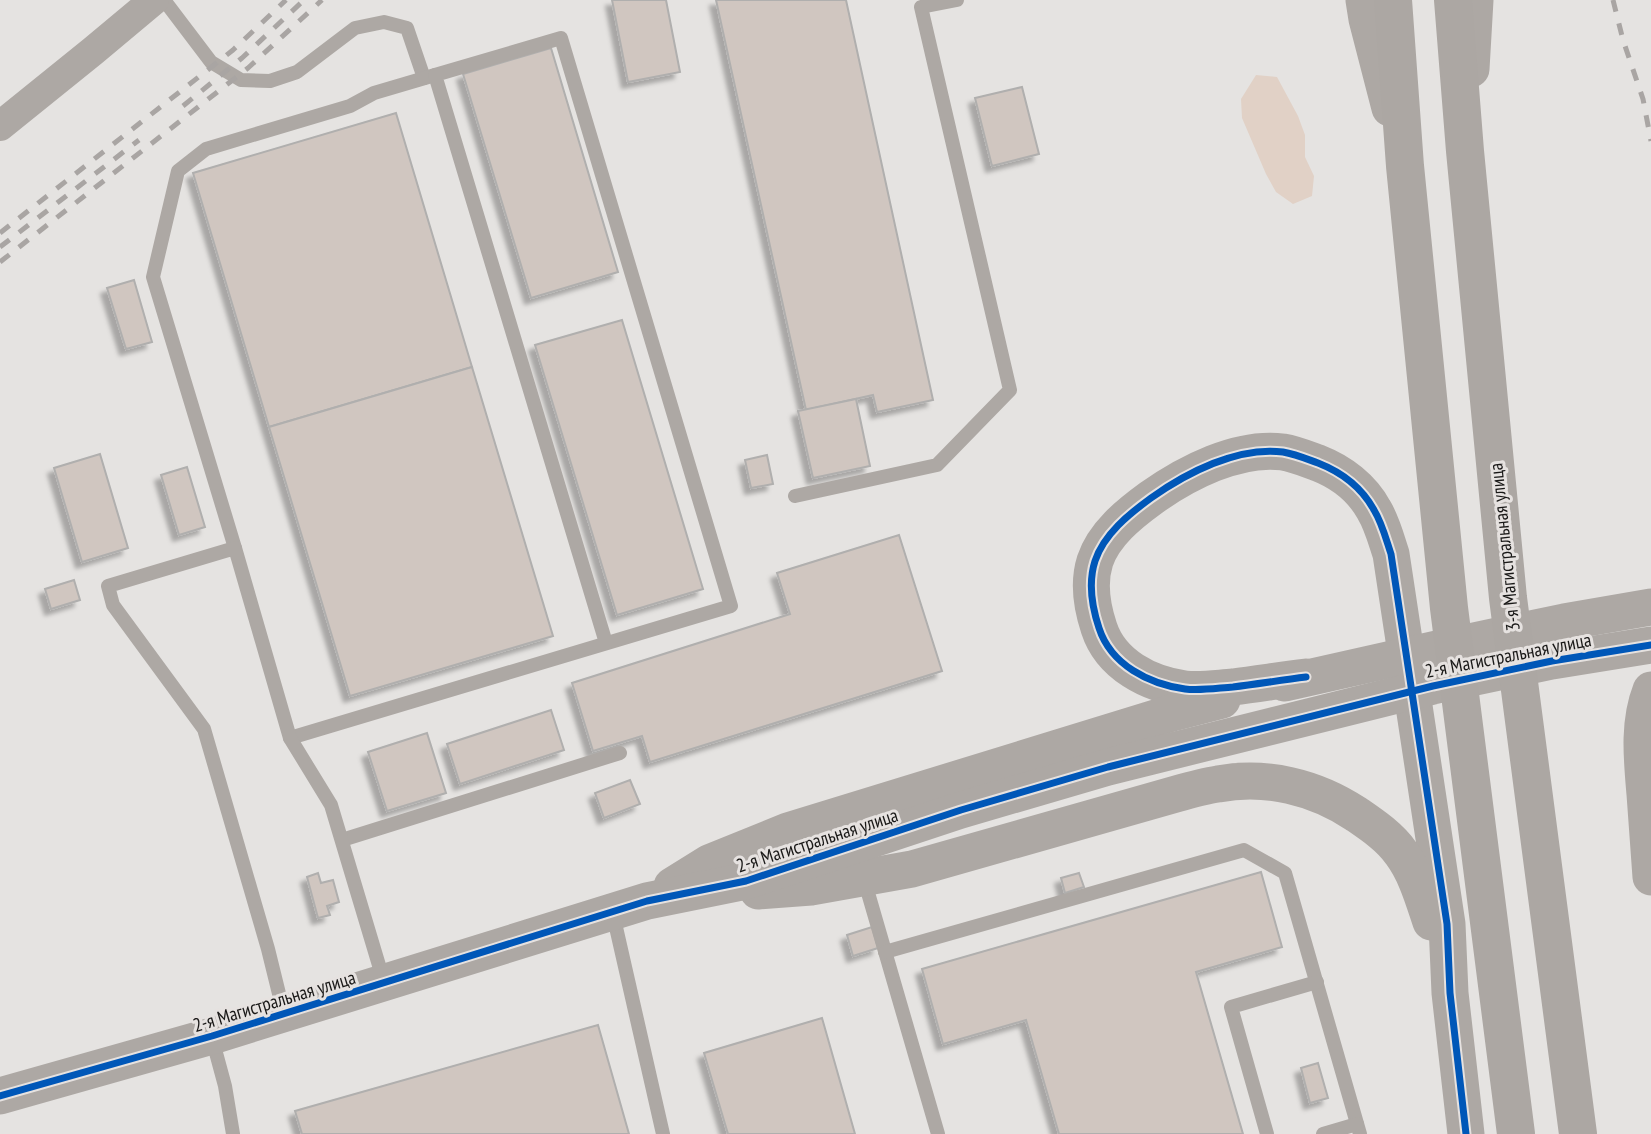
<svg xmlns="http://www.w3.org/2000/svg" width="1651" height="1134" viewBox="0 0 1651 1134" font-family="'PT Sans Narrow',sans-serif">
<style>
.green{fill:#e1d1c6}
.building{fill:#d0c6c0;stroke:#b0afae;stroke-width:2;filter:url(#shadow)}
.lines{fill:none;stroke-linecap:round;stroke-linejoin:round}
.service{stroke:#ada8a4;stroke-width:14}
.minor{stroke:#ada8a4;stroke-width:30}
.tertiary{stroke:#ada8a4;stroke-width:37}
.secondary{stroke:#aca7a3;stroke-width:38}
.rail{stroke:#a9a5a3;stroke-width:5;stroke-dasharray:12 12;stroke-linecap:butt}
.cycleway-casing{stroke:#e6e2e0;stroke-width:11}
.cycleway{stroke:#0057b8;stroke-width:7}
.labels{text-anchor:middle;stroke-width:6;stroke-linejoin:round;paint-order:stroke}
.street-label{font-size:19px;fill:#191817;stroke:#e6e2e0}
</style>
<defs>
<filter id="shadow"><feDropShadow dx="-6" dy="6" stdDeviation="2" flood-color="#0004"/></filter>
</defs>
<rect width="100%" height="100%" fill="#e5e3e1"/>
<polygon class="green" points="1256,75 1277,77 1298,116 1305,135 1305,157 1314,176 1312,196 1293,204 1276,192 1266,174 1242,118 1241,99"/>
<g class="building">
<polygon points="612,0 666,0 680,72 628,82"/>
<polygon points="716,0 846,0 933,400 877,412 873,395 806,410"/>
<polygon points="551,48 618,272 531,298 463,74"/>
<polygon points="1022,87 1039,154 992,166 975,98"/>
<polygon points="396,113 472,367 269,427 193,173"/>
<polygon points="134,280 152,342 126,349 107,288"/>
<polygon points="622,320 703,589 617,615 535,345"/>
<polygon points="472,367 553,636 350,696 269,427"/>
<polygon points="856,399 870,466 813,478 798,411"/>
<polygon points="100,454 128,548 82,562 54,468"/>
<polygon points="767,455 773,484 751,488 745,460"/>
<polygon points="187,467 205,527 179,535 161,475"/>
<polygon points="899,535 942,671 650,762 642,736 593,751 572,683 790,614 777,573"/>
<polygon points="74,580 80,600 51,609 45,589"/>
<polygon points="551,710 564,750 460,784 447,744"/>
<polygon points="427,733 446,793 387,811 368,752"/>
<polygon points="630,780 640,804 604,818 595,793"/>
<polygon points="1261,872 1282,947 1196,972 1243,1134 1059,1134 1026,1020 943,1044 922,969"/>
<polygon points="318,873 321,883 333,880 339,902 327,906 330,915 318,918 307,877"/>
<polygon points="1079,873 1084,887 1065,893 1061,878"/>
<polygon points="872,927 878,948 853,956 847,935"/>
<polygon points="822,1018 855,1134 728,1134 704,1053"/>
<polygon points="598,1025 629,1134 302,1134 295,1111"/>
<polygon points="1318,1063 1328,1098 1310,1103 1301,1068"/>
</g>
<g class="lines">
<g class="service">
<polyline points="164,0 211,62 241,80 270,81 297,72 355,28 384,22 407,28 424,78"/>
<polyline points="795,496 937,465 1010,390 921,7 957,0"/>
<polyline points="235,548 153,277 178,171 206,149 350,106 374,93 435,75"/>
<polyline points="290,738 731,606 561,38 435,75 606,643"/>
<polyline points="342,840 620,753"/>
<polyline points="864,879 938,1134"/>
<polyline points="613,914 663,1134"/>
<polyline points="885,952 1244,850 1285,873 1360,1134"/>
<polyline points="284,1014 268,949 204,729 113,605 108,586 235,548 290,738 331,805 384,982"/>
<polyline points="212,1038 225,1086 233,1134"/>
<polyline points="1267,1134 1231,1007 1317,982"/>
<polyline points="1323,1134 1357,1124"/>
</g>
<polyline class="minor" points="0,126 93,51 154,0"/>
<g class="tertiary">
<polyline points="1364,0 1367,19 1390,108"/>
<polyline points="1471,69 1475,0"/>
<path d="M1306,677C1282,680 1257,684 1233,687C1218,688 1200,691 1185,689C1149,684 1111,665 1099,628C1092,607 1088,583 1095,561C1104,534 1129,514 1151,498C1186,473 1238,446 1283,452C1295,454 1307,459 1318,463C1341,472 1362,488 1374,510C1382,523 1386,539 1391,554L1447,924L1450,993L1466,1134"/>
<polyline points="1285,683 1441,648 1564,622 1651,607"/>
<path d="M1651,690C1638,723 1642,759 1645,794C1647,821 1649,849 1651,877"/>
<polyline points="672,886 709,863 788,831 1172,713 1222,700"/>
<path d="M758,891L811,887L912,869L1176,794C1190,790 1204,786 1218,784C1266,775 1315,787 1356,814C1372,825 1390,837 1401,853C1416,873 1423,898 1431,922"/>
<polyline points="0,1096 212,1036 647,901 746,881 961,810 1108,767 1433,686 1552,661 1651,645"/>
</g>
<g class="secondary">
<polyline points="1393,0 1405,166 1449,608 1516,1134"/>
<polyline points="1453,0 1465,151 1508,598 1578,1134"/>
</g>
<g class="rail">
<polyline points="1613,0 1623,40 1643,99 1651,141"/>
<polyline points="183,106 242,58 304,0"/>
<polyline points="0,233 233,50 286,0"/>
<polyline points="0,247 139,140"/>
<polyline points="0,262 248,68 322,0"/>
</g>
<g class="cycleway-casing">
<g id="cycleway">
<path d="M1306,677C1282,680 1257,684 1233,687C1218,688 1200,691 1185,689C1149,684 1111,665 1099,628C1092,607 1088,583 1095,561C1104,534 1129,514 1151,498C1186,473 1238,446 1283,452C1295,454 1307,459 1318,463C1341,472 1362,488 1374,510C1382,523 1386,539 1391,554L1447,924L1450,993L1466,1134"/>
<polyline points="0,1096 212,1036 647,901 746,881 961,810 1108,767 1433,686 1552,661 1651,645"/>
</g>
</g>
<use href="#cycleway" class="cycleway"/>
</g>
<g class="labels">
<g class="street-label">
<text transform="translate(1504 547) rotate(-96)" y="7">3-я Магистральная улица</text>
<text transform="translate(1508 655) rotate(-11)" y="7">2-я Магистральная улица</text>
<text transform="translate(817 840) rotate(-18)" y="7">2-я Магистральная улица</text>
<text transform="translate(274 1001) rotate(-17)" y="7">2-я Магистральная улица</text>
</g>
</g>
</svg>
